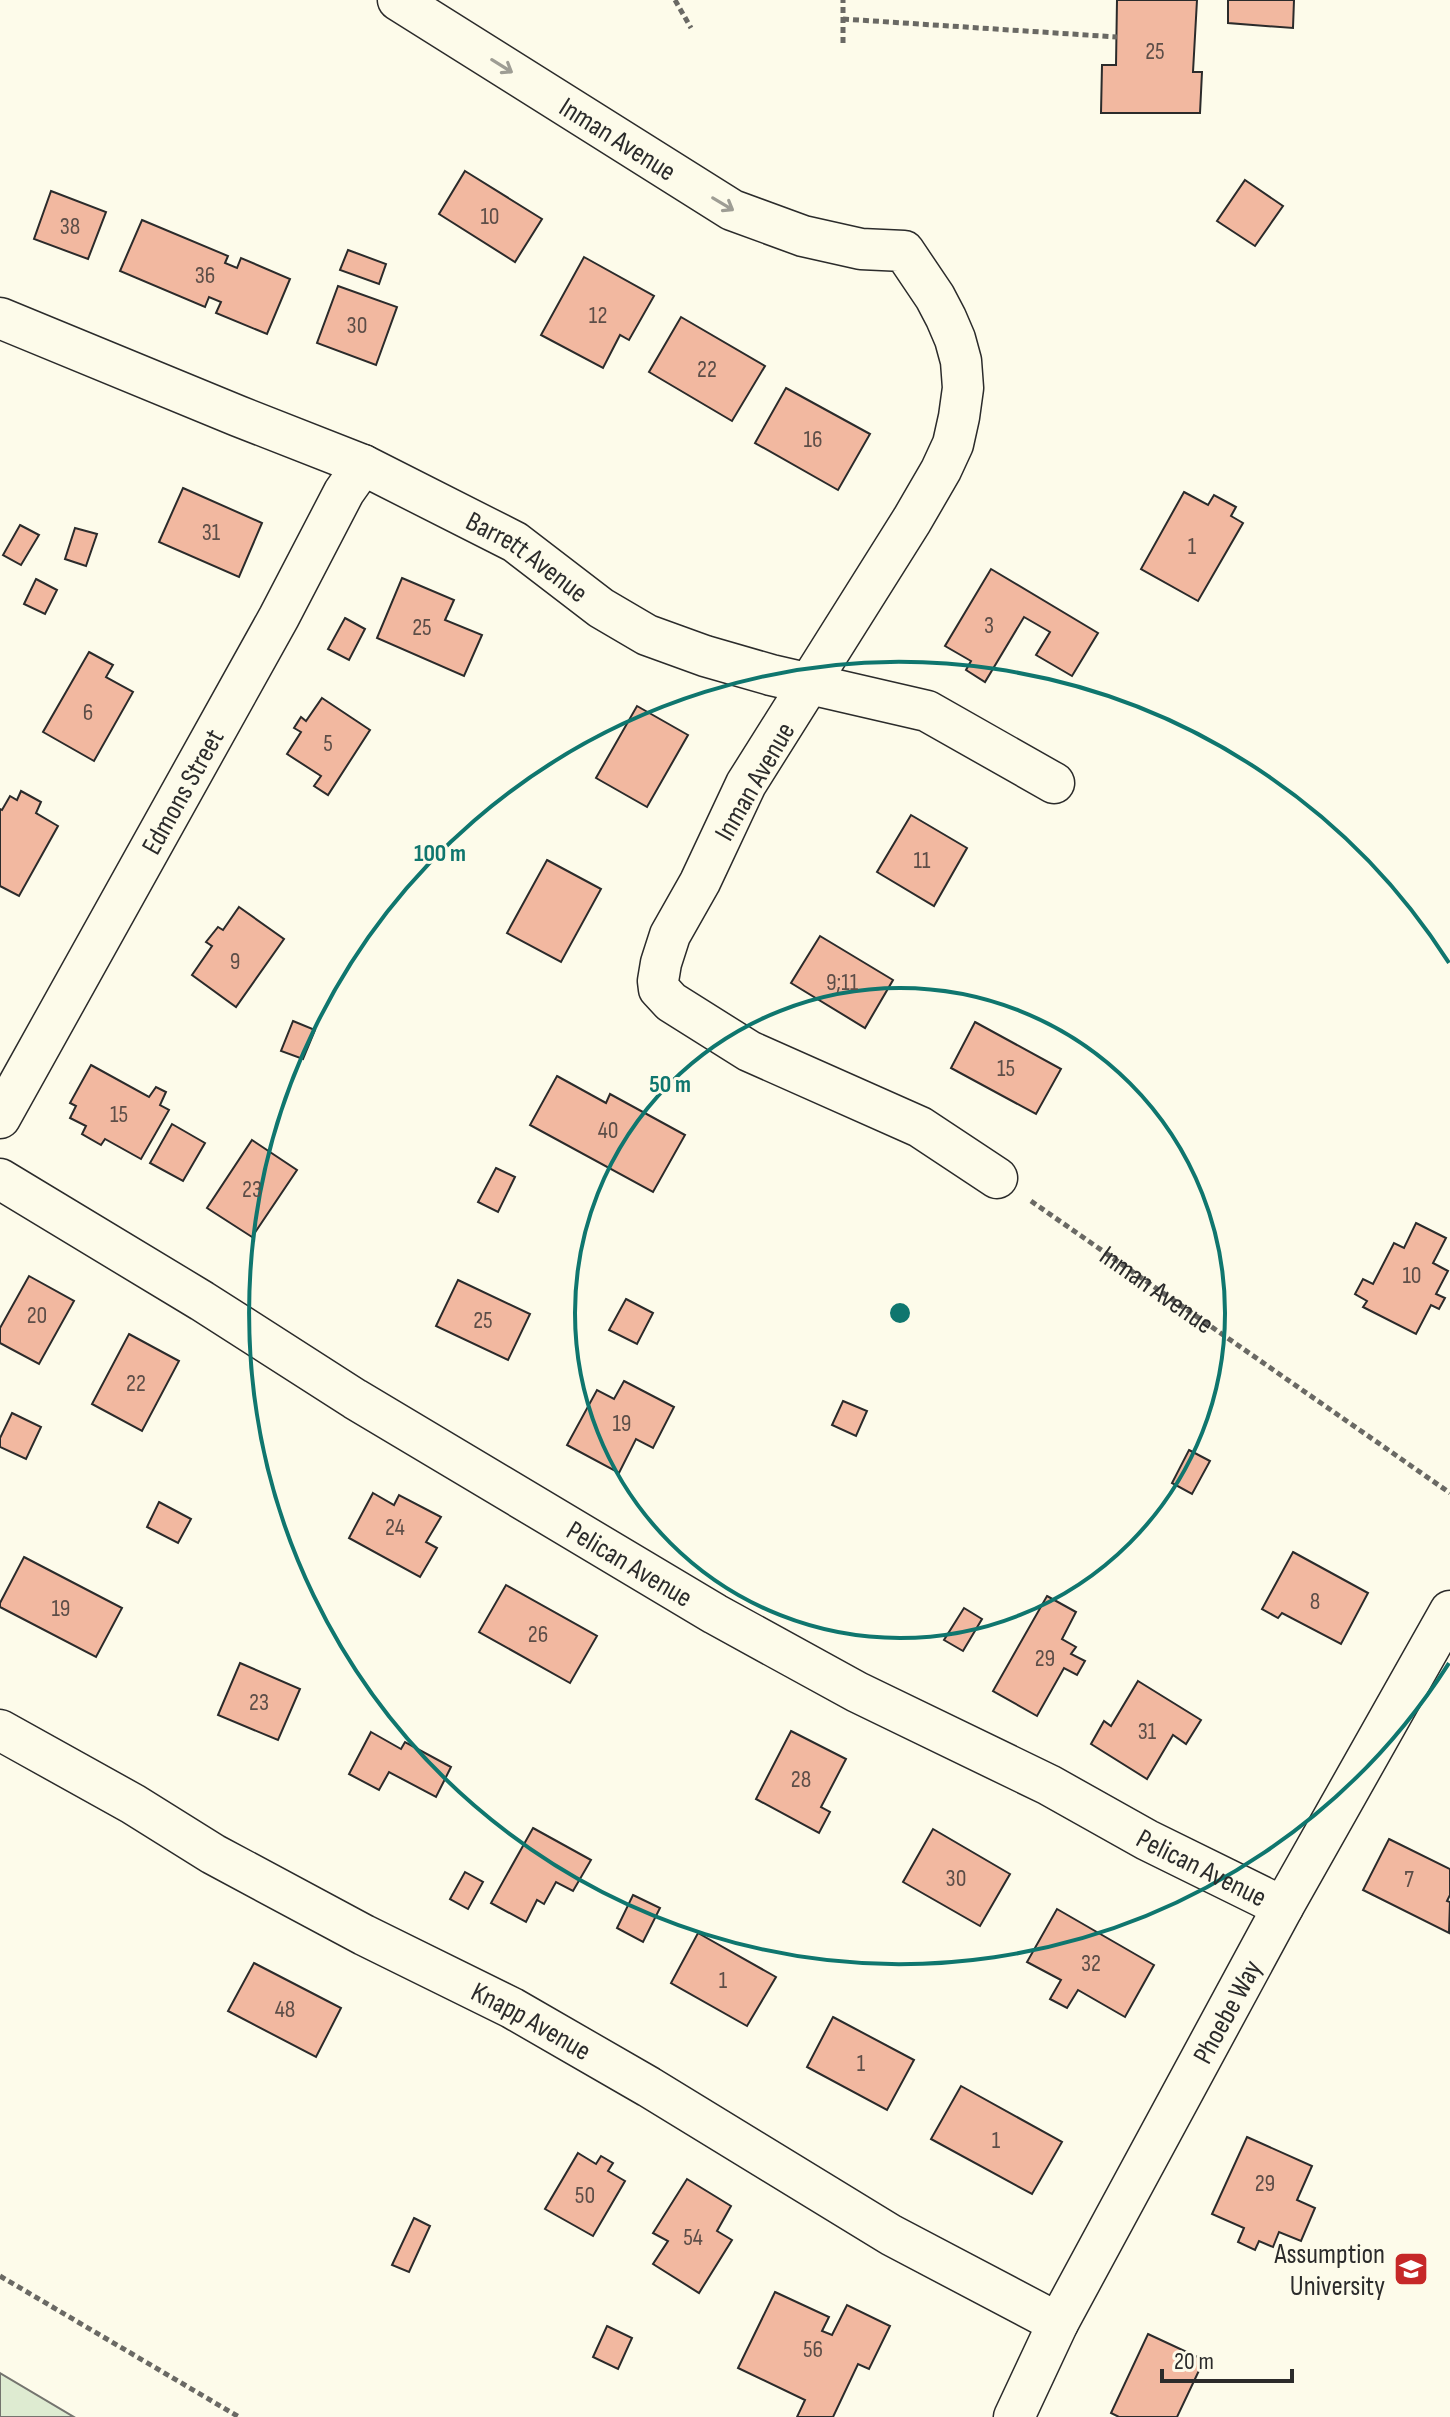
<svg xmlns="http://www.w3.org/2000/svg" width="1450" height="2417" viewBox="0 0 1450 2417" font-family="'Sofia Sans Condensed',sans-serif">
<style>
.green{fill:#deebd1;stroke:#74746e;stroke-width:2}
.building{fill:#f2b8a0;stroke:#2b2b2b;stroke-width:2}
.lines{fill:none;stroke-linecap:round;stroke-linejoin:round}
.minor-casing{stroke:#2b2b2b;stroke-width:43}
.path{stroke:#6a6964;stroke-width:5;stroke-dasharray:6 4;stroke-linecap:butt}
.minor{stroke:#fdfbea;stroke-width:40}
.oneway{stroke:#9e9d94}
.ring{fill:none;stroke:#0f766e;stroke-width:4}
.labels{text-anchor:middle;stroke-width:6;stroke-linejoin:round;paint-order:stroke}
.number-label{font-size:24px;fill:#5d4e48}
.street-label{font-size:28px;fill:#2b2b2b;stroke:#fdfbea}
.poi-label{font-size:28px;fill:#2b2b2b;stroke:#fdfbea;text-anchor:end}
.centre{fill:#0f766e;stroke:#fdfbea;stroke-width:4}
.ring-label{font-size:24px;text-anchor:middle;font-weight:bold;fill:#0f766e;stroke:#fdfbea;stroke-width:6;stroke-linejoin:round;paint-order:stroke}
</style>
<rect width="100%" height="100%" fill="#fdfbea"/>
<polygon class="green" points="0,2373 74,2417 0,2417"/>
<g class="building">
<polygon points="1117,0 1197,0 1193,72 1202,72 1200,113 1101,113 1102,65 1116,65"/>
<polygon points="1228,0 1294,0 1293,28 1228,23"/>
<polygon points="465,171 542,219 515,262 439,214"/>
<polygon points="1245,180 1283,206 1255,246 1217,221"/>
<polygon points="51,191 106,212 88,259 34,239"/>
<polygon points="142,220 228,256 225,263 237,268 241,258 290,279 267,334 216,313 221,302 209,297 205,307 120,271"/>
<polygon points="348,250 386,264 379,284 340,270"/>
<polygon points="584,257 654,296 629,340 620,335 603,368 541,335"/>
<polygon points="338,286 397,307 376,365 317,343"/>
<polygon points="681,317 765,366 732,421 649,372"/>
<polygon points="786,388 870,434 838,490 755,443"/>
<polygon points="183,488 262,523 239,577 159,542"/>
<polygon points="1184,492 1208,505 1214,495 1236,507 1231,516 1243,523 1198,601 1141,569"/>
<polygon points="20,525 39,535 21,565 3,555"/>
<polygon points="75,528 97,534 86,566 65,559"/>
<polygon points="991,569 1098,633 1072,676 1036,655 1050,632 1024,617 985,682 966,670 971,661 945,646"/>
<polygon points="402,578 454,600 445,620 482,635 464,676 377,638"/>
<polygon points="36,579 57,590 45,614 24,604"/>
<polygon points="345,618 365,629 349,660 328,649"/>
<polygon points="89,652 113,665 106,677 133,692 94,761 43,732"/>
<polygon points="322,698 370,730 328,795 314,786 321,776 287,754 301,732 294,728 301,717 306,721"/>
<polygon points="637,706 688,735 647,807 596,778"/>
<polygon points="21,791 41,802 36,813 58,826 19,896 0,886 0,809 2,810 10,796 17,800"/>
<polygon points="911,815 967,848 934,906 877,872"/>
<polygon points="547,860 601,889 561,962 507,933"/>
<polygon points="239,907 284,939 236,1007 192,975 212,946 206,942 218,927 223,930"/>
<polygon points="820,936 893,980 865,1028 791,983"/>
<polygon points="293,1021 315,1030 303,1059 281,1051"/>
<polygon points="975,1022 1061,1069 1036,1114 951,1068"/>
<polygon points="91,1065 149,1097 156,1087 166,1092 160,1105 169,1110 141,1159 105,1139 101,1145 82,1134 86,1126 70,1118 76,1106 70,1103"/>
<polygon points="557,1076 606,1103 610,1094 685,1135 653,1192 530,1125"/>
<polygon points="172,1124 205,1143 183,1181 150,1163"/>
<polygon points="252,1140 297,1170 252,1237 207,1208"/>
<polygon points="496,1168 515,1177 498,1212 478,1202"/>
<polygon points="1416,1223 1446,1238 1433,1263 1448,1271 1436,1294 1445,1298 1439,1309 1431,1305 1416,1334 1363,1307 1367,1301 1355,1294 1363,1279 1373,1284 1394,1243 1404,1248"/>
<polygon points="29,1276 74,1301 39,1364 0,1343 0,1328"/>
<polygon points="458,1280 530,1314 508,1360 436,1326"/>
<polygon points="626,1299 653,1313 637,1344 609,1330"/>
<polygon points="129,1334 179,1361 142,1431 92,1404"/>
<polygon points="624,1381 674,1407 653,1448 636,1439 619,1473 567,1445 597,1390 614,1399"/>
<polygon points="843,1401 867,1411 856,1436 832,1425"/>
<polygon points="12,1413 41,1427 26,1459 0,1447 0,1438"/>
<polygon points="1189,1450 1210,1461 1192,1494 1172,1483"/>
<polygon points="373,1493 394,1505 399,1495 441,1517 426,1542 437,1548 420,1577 349,1538"/>
<polygon points="159,1502 191,1519 178,1543 147,1527"/>
<polygon points="1293,1552 1368,1593 1341,1644 1282,1613 1278,1618 1262,1609"/>
<polygon points="24,1557 122,1608 96,1657 0,1607 0,1603"/>
<polygon points="506,1585 597,1636 570,1683 479,1632"/>
<polygon points="1047,1596 1076,1612 1062,1639 1076,1647 1071,1654 1085,1661 1077,1675 1064,1668 1037,1716 993,1691"/>
<polygon points="964,1608 982,1619 963,1651 944,1640"/>
<polygon points="240,1663 300,1689 278,1740 218,1715"/>
<polygon points="1138,1681 1201,1720 1186,1744 1173,1735 1147,1779 1091,1744 1104,1721 1111,1726"/>
<polygon points="791,1731 846,1759 821,1807 830,1812 819,1833 756,1799"/>
<polygon points="371,1732 401,1749 405,1742 451,1767 436,1797 389,1772 379,1790 349,1774"/>
<polygon points="533,1828 591,1860 573,1891 556,1882 544,1904 537,1900 526,1922 491,1903"/>
<polygon points="933,1829 1010,1874 980,1926 903,1882"/>
<polygon points="1389,1839 1450,1869 1450,1895 1447,1901 1450,1902 1449,1933 1363,1890"/>
<polygon points="465,1872 483,1882 468,1909 450,1899"/>
<polygon points="633,1895 660,1908 643,1942 617,1928"/>
<polygon points="1057,1909 1154,1965 1125,2017 1078,1990 1067,2008 1050,1999 1061,1980 1027,1962"/>
<polygon points="698,1933 776,1977 747,2026 671,1983"/>
<polygon points="254,1963 341,2008 316,2057 228,2011"/>
<polygon points="833,2017 914,2060 887,2110 807,2067"/>
<polygon points="961,2086 1062,2142 1032,2194 931,2139"/>
<polygon points="1247,2137 1312,2166 1297,2200 1315,2208 1301,2241 1279,2232 1273,2247 1259,2241 1255,2250 1238,2242 1244,2228 1212,2214"/>
<polygon points="578,2153 596,2164 601,2156 613,2163 608,2171 625,2181 593,2236 545,2209"/>
<polygon points="687,2179 731,2206 717,2231 732,2240 699,2293 653,2264 668,2241 653,2233"/>
<polygon points="414,2218 430,2226 409,2272 392,2265"/>
<polygon points="775,2292 829,2317 822,2331 832,2335 847,2305 890,2326 869,2369 858,2364 833,2417 797,2417 805,2400 738,2368"/>
<polygon points="607,2326 632,2338 618,2369 593,2357"/>
<polygon points="1148,2334 1204,2360 1177,2417 1119,2417 1111,2413"/>
</g>
<g class="lines">
<g class="minor-casing">
<g id="minor">
<path id="s2" d="M398,0L732,210L803,236L861,249L904,251L935,297L946,318L955,339L961,361L963,388L959,417L953,444L941,470L912,520L746,784L700,882L670,935L661,963L658,981L659,989L671,1002L749,1051L920,1127L997,1178"/>
<path id="s3" d="M0,318L238,416L363,465L515,542L601,608L647,635L705,656L771,675L927,711L1054,783"/>
<path id="s4" d="M0,1118L279,617L344,492L363,465"/>
<path id="s5" d="M0,1179L202,1301L355,1399L715,1614L857,1692L1049,1785L1147,1840L1283,1907"/>
<path id="s6" d="M0,1730L133,1804L213,1854L364,1935L512,2008L649,2087L891,2235L1058,2323"/>
<path id="s7" d="M1014,2417L1058,2323L1283,1907L1450,1611"/>
</g>
</g>
<g class="path">
<polyline points="675,0 691,28"/>
<polyline points="843,19 1117,37"/>
<polyline points="843,43 843,0"/>
<path id="s1" d="M1031,1201L1450,1493"/>
<polyline points="0,2276 239,2417"/>
</g>
<use href="#minor" class="minor"/>
</g>
<defs><path id="oneway-shaft" d="M-6 0H5M1.5-3L5.5 0L1.5 3" fill="none" stroke-width="1.6" stroke-linecap="round" stroke-linejoin="round" transform="scale(2)"/></defs>
<g class="oneway">
<use href="#oneway-shaft" transform="translate(502 66) rotate(32)"/>
<use href="#oneway-shaft" transform="translate(723 204) rotate(31)"/>
</g>
<g class="ring">
<circle cx="900" cy="1313" r="325"/>
<path d="M1449 1663A651 651 0 1 1 1449 963"/>
</g>
<defs>
<g id="university-square" transform="scale(1.8)"><rect x="-9" y="-9" width="18" height="18" rx="4" fill="#c62828" stroke="#fdfbea"/><path d="M0-5L7-2L0 1L-7-2ZM-4 1L0 2.5L4 1V4Q0 6-4 4Z" fill="#fff"/></g>
</defs>
<g fill-rule="evenodd">
<use href="#university-square" x="1411" y="2269"/>
</g>
<g class="labels">
<g class="number-label">
<text x="1155" y="59">25</text>
<text x="490" y="224">10</text>
<text x="70" y="234">38</text>
<text x="205" y="283">36</text>
<text x="598" y="323">12</text>
<text x="357" y="333">30</text>
<text x="707" y="377">22</text>
<text x="813" y="447">16</text>
<text x="211" y="540">31</text>
<text x="1192" y="554">1</text>
<text x="989" y="633">3</text>
<text x="422" y="635">25</text>
<text x="88" y="720">6</text>
<text x="328" y="751">5</text>
<text x="922" y="868">11</text>
<text x="235" y="969">9</text>
<text x="842" y="990">9;11</text>
<text x="1006" y="1076">15</text>
<text x="119" y="1122">15</text>
<text x="608" y="1138">40</text>
<text x="252" y="1197">23</text>
<text x="1412" y="1283">10</text>
<text x="37" y="1323">20</text>
<text x="483" y="1328">25</text>
<text x="136" y="1391">22</text>
<text x="622" y="1431">19</text>
<text x="395" y="1535">24</text>
<text x="1315" y="1609">8</text>
<text x="61" y="1616">19</text>
<text x="538" y="1642">26</text>
<text x="1045" y="1666">29</text>
<text x="259" y="1710">23</text>
<text x="1147" y="1739">31</text>
<text x="801" y="1787">28</text>
<text x="956" y="1886">30</text>
<text x="1409" y="1887">7</text>
<text x="1091" y="1971">32</text>
<text x="723" y="1988">1</text>
<text x="285" y="2017">48</text>
<text x="861" y="2071">1</text>
<text x="996" y="2148">1</text>
<text x="1265" y="2191">29</text>
<text x="585" y="2203">50</text>
<text x="693" y="2245">54</text>
<text x="813" y="2357">56</text>
</g>
<g class="street-label">
<text dy="10" stroke="none"><textPath href="#s2" startOffset="260">Inman Avenue</textPath></text>
<text dy="10" stroke="none"><textPath href="#s3" startOffset="580">Barrett Avenue</textPath></text>
<text transform="translate(754 781) rotate(-60)" y="10">Inman Avenue</text>
<text dy="10" stroke="none"><textPath href="#s4" startOffset="374">Edmons Street</textPath></text>
<text dy="10" stroke="none"><textPath href="#s1" startOffset="154">Inman Avenue</textPath></text>
<text dy="10" stroke="none"><textPath href="#s5" startOffset="738">Pelican Avenue</textPath></text>
<text dy="10" stroke="none"><textPath href="#s5" startOffset="1386">Pelican Avenue</textPath></text>
<text dy="10" stroke="none"><textPath href="#s7" startOffset="458">Phoebe Way</textPath></text>
<text dy="10" stroke="none"><textPath href="#s6" startOffset="606">Knapp Avenue</textPath></text>
</g>
<g class="poi-label">
<text x="1385" y="2263">Assumption<tspan x="1385" dy="32">University</tspan></text>
</g>
</g>
<circle cx="900" cy="1313" r="12" class="centre"/>
<g class="ring-label">
<text x="440" y="861">100 m</text>
<text x="670" y="1092">50 m</text>
</g>
<path d="M1162 2369v12h130v-12" fill="none" stroke="#2b2b2b" stroke-width="4"/>
<text x="1174" y="2369" font-size="24" fill="#2b2b2b" stroke="#fdfbea" stroke-width="6" paint-order="stroke">20 m</text>
</svg>
